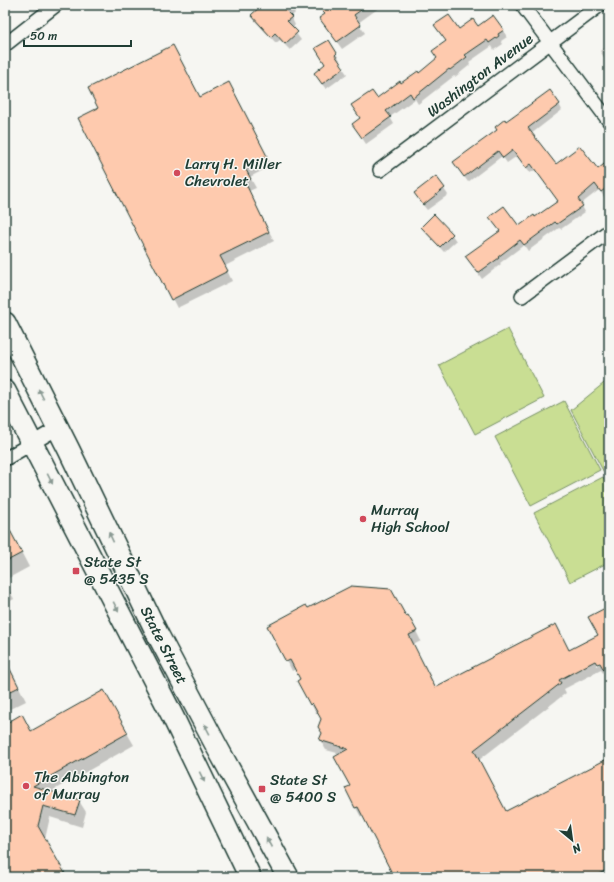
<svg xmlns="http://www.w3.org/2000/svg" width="614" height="882" viewBox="0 0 614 882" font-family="Sriracha,sans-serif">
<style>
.green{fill:#c9de93;stroke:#748e64}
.shadow{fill:#0003;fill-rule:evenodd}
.building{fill:#fecaae;stroke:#1f3d34}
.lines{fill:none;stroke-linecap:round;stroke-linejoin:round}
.street-casing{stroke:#1f3d34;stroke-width:16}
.primary-casing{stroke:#1f3d34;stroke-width:24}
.street{stroke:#f6f6f2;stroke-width:13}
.primary{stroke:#f6f6f2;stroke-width:21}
.oneway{fill:#8a9a93}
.poi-dot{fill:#d1495b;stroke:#f6f6f2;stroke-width:1.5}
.labels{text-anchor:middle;stroke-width:3;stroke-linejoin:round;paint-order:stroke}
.street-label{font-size:15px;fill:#1f3d34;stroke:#f6f6f2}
.poi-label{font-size:15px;fill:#1f3d34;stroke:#f6f6f2;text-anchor:start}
</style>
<rect width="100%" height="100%" fill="#f6f6f2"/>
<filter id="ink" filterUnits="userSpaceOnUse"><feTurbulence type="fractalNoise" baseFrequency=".025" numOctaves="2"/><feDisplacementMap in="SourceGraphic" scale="8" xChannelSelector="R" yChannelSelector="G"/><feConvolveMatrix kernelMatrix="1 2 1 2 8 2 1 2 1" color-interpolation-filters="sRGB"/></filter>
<g filter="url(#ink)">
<g class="green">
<polygon points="508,329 544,398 475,434 439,365"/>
<polygon points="609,379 609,482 571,410"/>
<polygon points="564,401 600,470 531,506 495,437"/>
<polygon points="603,477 609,488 609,562 570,582 534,513"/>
</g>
<g class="shadow">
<polygon points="263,5 291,6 295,13 291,17 295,25 292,28 301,40 290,50 280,40 276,43 256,22 252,15"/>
<polygon points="332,5 383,5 358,23 365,33 342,49 320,19 325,15"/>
<polygon points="478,27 503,30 507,37 501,41 503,44 494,50 492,46 469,62 470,65 455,77 454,76 418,104 415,99 390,117 394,124 366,144 353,124 361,118 376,99 419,74 438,59 458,31"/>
<polygon points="328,41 340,60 338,61 347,74 326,89 318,79 326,65"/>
<polygon points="609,45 609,65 600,51"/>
<polygon points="234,92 271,166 250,177 256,188 249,191 274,241 225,266 232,281 177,308 79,119"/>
<polygon points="559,104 562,110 531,134 555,166 598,170 609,165 609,195 605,198 599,190 581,204 585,212 561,229 559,228 528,251 524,245 500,263 501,264 482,279 470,262 519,227 535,218 559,201 535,170 530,173 517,156 507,163 502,156 468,182 458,168 506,122"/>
<polygon points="436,177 448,195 427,210 418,199"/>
<polygon points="434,216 452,235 456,241 444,252 426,233 422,227"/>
<polygon points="5,527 15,540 29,567 5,580"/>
<polygon points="5,582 14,599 5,604"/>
<path d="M308,609L406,617L413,625L421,641L413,645L436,688L569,651L599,635L609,613V677L606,672L603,673L601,670L564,689L566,693L479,760L506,812L609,759V877H395L364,816L361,817L356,808L351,786L341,754L326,750L320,740L323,733L322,719L318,712L316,713L311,704L301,680L296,669L292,671L287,661ZM604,659L605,661L596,666V664Z"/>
<polygon points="5,659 26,701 8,710 5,706"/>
<polygon points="103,692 134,745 50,792 79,801 86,812 82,827 50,817 45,839 66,877 11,877 5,866 5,740 31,732"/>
</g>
<g class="building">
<polygon points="262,5 292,5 286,11 292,17 287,21 298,32 285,44 275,33 271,37 251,15"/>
<polygon points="330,5 368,5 354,15 361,25 337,42 319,18 325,14 322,11"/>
<polygon points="449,15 459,29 473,19 478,26 493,15 504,30 498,34 499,36 489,43 487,40 465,55 467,57 450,70 449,69 413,98 410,93 386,111 391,117 362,138 352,124 360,118 351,105 372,91 377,98 400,81 401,83 418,71 419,73 437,58 432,51 446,41 434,25"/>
<polygon points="329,40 337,53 335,55 344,68 322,84 314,73 325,64 315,48"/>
<polygon points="173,45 200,97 229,82 267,156 245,168 251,179 245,182 269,232 220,256 228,271 171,300 78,118 98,108 88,88"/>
<polygon points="550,90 560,104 528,128 556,164 580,146 598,169 609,160 609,186 601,192 595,184 578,199 583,206 557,224 555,222 524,245 520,240 498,257 499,258 478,273 465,256 500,231 489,217 504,206 519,226 534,215 535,217 558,201 531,164 526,168 513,150 503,158 498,151 464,177 453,162 497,130 495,127 505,119 506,121 513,116 513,117"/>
<polygon points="436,176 445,188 423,205 414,193"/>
<polygon points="434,214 453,234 440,247 421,227"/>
<polygon points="5,521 22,553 5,562"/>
<polygon points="351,586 391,589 406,616 408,615 417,631 409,635 435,687 556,624 569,650 598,635 588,617 609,606 609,679 600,663 597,664 595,661 559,680 561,683 474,750 506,811 609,758 609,869 593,877 394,877 358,807 355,808 345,788 350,786 334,757 348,749 319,740 322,733 318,727 321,719 312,703 310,705 297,681 300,679 290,660 286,662 267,626 306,605 308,608"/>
<polygon points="5,659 19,687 5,694"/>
<polygon points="104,690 128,733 33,786 80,800 75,815 43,806 38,826 67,877 10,877 5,868 5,724 22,714 31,731"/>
</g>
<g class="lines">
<g class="street-casing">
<g id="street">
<polyline points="522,5 609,121"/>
<polyline points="5,45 56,5"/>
<polyline points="380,170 600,5"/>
<polyline points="522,296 609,231"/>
<polyline points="5,459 58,428"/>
</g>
</g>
<g class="primary-casing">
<g id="primary">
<polyline points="5,323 69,450 158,635 217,747 288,877"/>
<polyline points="5,391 173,717 250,877"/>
</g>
</g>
<use href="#street" class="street"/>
<use href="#primary" class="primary"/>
</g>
<defs><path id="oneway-solid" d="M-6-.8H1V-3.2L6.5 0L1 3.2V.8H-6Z"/></defs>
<g class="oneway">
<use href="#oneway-solid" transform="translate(41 394) rotate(-117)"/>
<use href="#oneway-solid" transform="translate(50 479) rotate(63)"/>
<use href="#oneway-solid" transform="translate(111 537) rotate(-115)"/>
<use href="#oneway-solid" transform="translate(116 607) rotate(63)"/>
<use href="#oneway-solid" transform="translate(207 729) rotate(-118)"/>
<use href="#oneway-solid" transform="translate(202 777) rotate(64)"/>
<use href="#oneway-solid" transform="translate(269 843) rotate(-119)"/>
</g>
</g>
<g class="poi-dot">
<circle cx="177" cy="173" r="4"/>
<circle cx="363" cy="519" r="4"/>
<rect x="72" y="567" width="8" height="8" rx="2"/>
<circle cx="26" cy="786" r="4"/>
<rect x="258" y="785" width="8" height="8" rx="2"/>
</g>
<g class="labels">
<g class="street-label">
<text transform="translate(480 75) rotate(-37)" y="5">Washington Avenue</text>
<text transform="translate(164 645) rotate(63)" y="5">State Street</text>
</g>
<g class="poi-label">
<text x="185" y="169">Larry H. Miller<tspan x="185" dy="17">Chevrolet</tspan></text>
<text x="371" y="515">Murray<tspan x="371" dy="17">High School</tspan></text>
<text x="84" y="567">State St<tspan x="84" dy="17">@ 5435 S</tspan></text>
<text x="34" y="782">The Abbington<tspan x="34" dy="17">of Murray</tspan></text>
<text x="270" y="785">State St<tspan x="270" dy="17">@ 5400 S</tspan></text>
</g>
</g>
<rect width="614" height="882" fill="none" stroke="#f6f6f2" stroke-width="20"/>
<rect x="10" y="10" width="594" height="862" fill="none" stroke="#1f3d34" stroke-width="1.5" filter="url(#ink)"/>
<g transform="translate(572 840) rotate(151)" stroke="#f6f6f2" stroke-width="3" paint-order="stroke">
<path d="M0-3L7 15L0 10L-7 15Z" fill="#1f3d34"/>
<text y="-6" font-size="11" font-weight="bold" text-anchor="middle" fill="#1f3d34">N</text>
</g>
<path d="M24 40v6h107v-6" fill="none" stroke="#1f3d34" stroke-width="2"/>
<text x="30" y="40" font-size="12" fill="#1f3d34" stroke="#f6f6f2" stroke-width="3" paint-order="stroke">50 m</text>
</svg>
